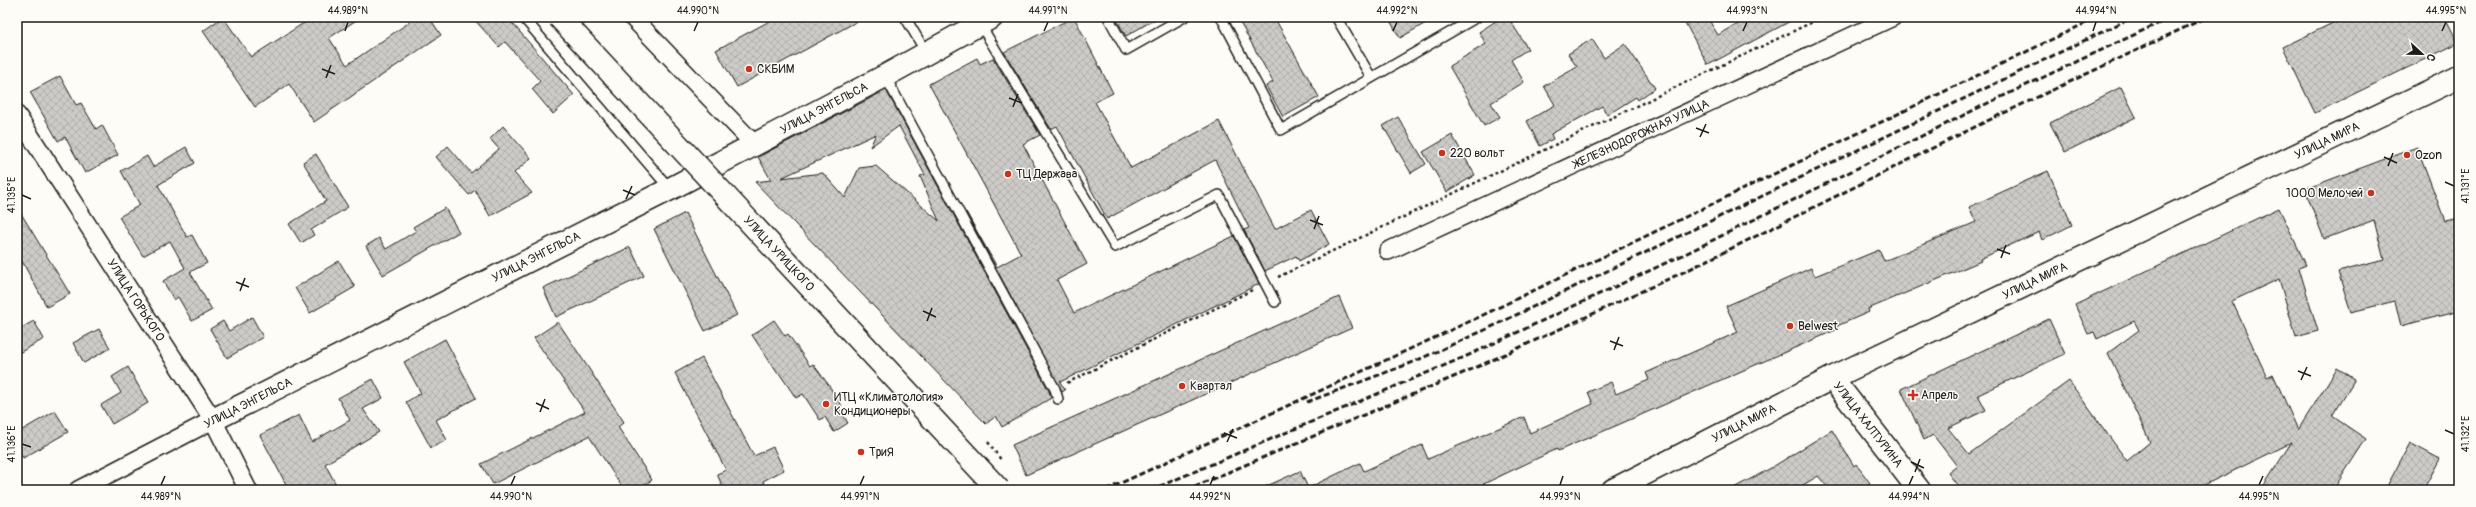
<svg xmlns="http://www.w3.org/2000/svg" width="2476" height="507" viewBox="0 0 2476 507" font-family="Pangolin,sans-serif">
<style>
.building{fill:url(#building-cross-hatch);stroke:#1c1c1c;fill-rule:evenodd}
.lines{fill:none;stroke-linecap:round;stroke-linejoin:round}
.service-casing{stroke:#1c1c1c;stroke-width:12}
.minor-casing{stroke:#1c1c1c;stroke-width:20}
.tertiary-casing{stroke:#1c1c1c;stroke-width:25}
.primary-casing{stroke:#1c1c1c;stroke-width:25}
.path{stroke:#1c1c1c;stroke-width:2.5;stroke-dasharray:3 3;stroke-linecap:butt}
.service{stroke:#fdfcf7;stroke-width:9}
.minor{stroke:#fdfcf7;stroke-width:17}
.tertiary{stroke:#fdfcf7;stroke-width:22}
.primary{stroke:#fdfcf7;stroke-width:22}
.rail{stroke:#1c1c1c;stroke-width:3;stroke-dasharray:6 3;stroke-linecap:butt}
.primary-bridge-casing{stroke:#1c1c1c;stroke-width:25;stroke-linecap:butt}
.primary-bridge{stroke:#fdfcf7;stroke-width:22}
.ticks{fill:none;stroke:#1c1c1c;stroke-width:1.5}
.poi-dot{fill:#c8321e;stroke:#fdfcf7;stroke-width:1.5}
.labels{text-anchor:middle;stroke-width:3;stroke-linejoin:round;paint-order:stroke}
.poi-label{font-size:12px;fill:#1c1c1c;stroke:#fdfcf7;text-anchor:start}
.street-label{font-size:12px;fill:#1c1c1c;stroke:#fdfcf7}
.neatline{fill:none;stroke:#1c1c1c;stroke-width:1.5}
.ticks-label{font-size:10px;text-anchor:middle;fill:#1c1c1c}
</style>
<defs>
<pattern id="building-cross-hatch" width="8" height="8" patternUnits="userSpaceOnUse"><rect width="8" height="8" fill="#cccbc8"/><path d="M0 0l8 8M0 8l8-8" fill="none" stroke="#afaeab"/></pattern>
</defs>
<rect width="100%" height="100%" fill="#fdfcf7"/>
<filter id="ink" filterUnits="userSpaceOnUse"><feTurbulence type="fractalNoise" baseFrequency=".025" numOctaves="2"/><feDisplacementMap in="SourceGraphic" scale="8" xChannelSelector="R" yChannelSelector="G"/><feConvolveMatrix kernelMatrix="1 2 1 2 8 2 1 2 1" color-interpolation-filters="sRGB"/></filter>
<g filter="url(#ink)">
<g class="building">
<polygon points="223,17 251,57 313,17 361,17 329,38 347,65 417,17 429,17 441,35 314,122 289,84 255,107 203,31"/>
<polygon points="472,17 507,17 574,95 553,114 532,89 540,81 505,42 499,47"/>
<polygon points="777,17 865,17 737,87 716,50"/>
<polygon points="1074,17 1113,93 1095,102 1131,168 1219,121 1275,229 1311,210 1329,244 1299,261 1296,256 1265,271 1244,230 1249,228 1215,160 1107,219 1057,126 1051,129 1004,52"/>
<polygon points="1115,17 1159,17 1126,36"/>
<polygon points="1237,17 1274,17 1319,97 1283,117 1266,86 1273,82"/>
<polygon points="1388,17 1436,17 1400,38"/>
<polygon points="1502,17 1508,17 1528,49 1511,60 1524,82 1491,103 1500,117 1484,126 1449,66 1486,44 1479,32"/>
<polygon points="1682,17 1707,17 1718,35 1751,17 1798,17 1708,65"/>
<polygon points="2345,17 2445,17 2458,43 2315,113 2283,47"/>
<polygon points="1592,39 1604,58 1625,44 1655,88 1638,100 1636,97 1607,115 1602,106 1551,134 1553,139 1540,146 1527,121 1555,105 1544,86 1577,67 1568,54"/>
<polygon points="977,58 980,64 993,58 1040,135 1023,144 1087,264 1057,280 1074,313 1234,236 1259,284 1060,382 1065,390 1062,392 966,212 997,267 1021,254 929,84"/>
<polygon points="60,76 76,105 81,103 96,129 102,125 118,155 85,173 65,137 58,141 30,92"/>
<polygon points="2121,87 2136,117 2065,152 2050,123"/>
<path d="M886,90L1049,391L1051,398L1002,427L996,416L986,424L755,182L771,180L758,157ZM899,126L925,175L920,176L939,221L876,166L859,168L845,198L823,173L781,178L876,134L870,147Z"/>
<polygon points="1398,117 1426,164 1411,173 1383,126"/>
<polygon points="503,126 531,158 514,173 532,193 490,216 475,190 469,195 436,157 448,146 471,173 499,149 490,139"/>
<polygon points="1452,135 1475,175 1447,192 1423,152"/>
<polygon points="186,147 195,163 158,185 187,237 192,235 207,263 190,272 212,310 192,321 178,297 174,300 163,281 185,268 170,241 143,256 119,217 140,205 121,171 147,156 153,167"/>
<polygon points="2417,147 2445,221 2459,218 2459,311 2401,326 2395,301 2351,312 2338,272 2384,260 2374,220 2324,239 2305,189"/>
<polygon points="316,154 348,207 311,230 314,235 301,243 289,224 326,201 303,162"/>
<polygon points="2048,171 2072,225 2042,240 2039,232 1980,259 1981,261 1868,309 1869,312 1837,326 1838,329 1558,451 1557,449 1471,490 1258,490 1300,471 1308,488 1360,463 1364,471 1422,445 1428,459 1524,417 1530,433 1593,404 1588,392 1611,382 1616,394 1649,380 1646,373 1738,332 1726,306 1811,268 1815,276 1879,250 1884,261 1976,222 1969,207"/>
<polygon points="17,207 70,294 47,307 17,252"/>
<polygon points="445,208 459,232 383,275 366,246 379,238 386,249 416,231 413,227"/>
<polygon points="2279,208 2306,265 2299,268 2318,331 2296,337 2279,279 2232,301 2267,377 2273,374 2298,430 2337,368 2355,379 2332,416 2366,439 2333,490 2261,490 2291,443 2194,490 1961,490 1948,473 1957,466 1933,435 1924,440 1901,389 2049,319 2065,354 1978,395 1986,410 1948,428 1969,454 2069,381 2127,461 2150,442 2108,353 2139,330 2134,321 2097,339 2094,332 2088,334 2075,305"/>
<polygon points="685,213 737,315 705,331 654,229"/>
<polygon points="630,247 644,276 556,317 543,288"/>
<polygon points="339,261 355,287 310,313 295,288"/>
<polygon points="1339,297 1352,328 1026,475 1012,445"/>
<polygon points="252,317 263,337 227,358 210,329 223,321 229,331"/>
<polygon points="774,320 785,336 788,334 810,366 813,364 828,384 842,406 839,408 848,423 834,432 825,417 820,420 803,394 796,398 779,373 778,374 752,335"/>
<polygon points="34,321 44,339 17,354 17,330"/>
<polygon points="558,322 624,422 618,427 652,480 636,490 624,490 589,436 493,484 481,464 585,412 534,338"/>
<polygon points="99,329 110,348 84,363 73,343"/>
<polygon points="445,339 476,398 436,420 447,440 431,448 406,402 421,393 404,362"/>
<polygon points="702,358 754,456 773,447 784,470 763,481 767,490 724,490 717,474 726,470 675,373"/>
<polygon points="128,367 148,403 112,424 101,405 121,393 112,377"/>
<polygon points="373,379 383,398 363,409 379,432 325,464 339,490 289,490 260,435 299,415 312,442 350,420 338,398"/>
<polygon points="55,411 68,432 23,458 17,447 17,433"/>
<polygon points="1832,430 1854,466 1856,464 1870,483 1861,490 1830,490 1818,476 1795,490 1789,490 1785,484 1774,490 1730,490 1771,468"/>
<polygon points="2410,443 2440,459 2423,490 2385,490"/>
</g>
<g class="lines">
<g class="service-casing">
<g id="service">
<polyline points="523,17 670,189"/>
<polyline points="905,17 927,54"/>
<polyline points="1108,17 1126,50 1184,17"/>
<polyline points="1221,17 1281,130 1477,17"/>
<polyline points="1336,17 1371,77"/>
<polyline points="980,24 1115,247 1219,195 1275,302"/>
<polyline points="885,76 1055,389 1058,399"/>
</g>
</g>
<g class="minor-casing">
<g id="minor">
<polyline points="632,17 754,144"/>
<path id="s1" d="M17,115L213,420L248,490"/>
<path id="s2" d="M1388,251L1893,17"/>
<polyline points="78,490 213,420"/>
</g>
</g>
<g class="tertiary-casing">
<g id="tertiary">
<path id="s3" d="M1832,378L1919,490"/>
<path id="s4" d="M213,420L670,189L885,76L992,17"/>
</g>
</g>
<g class="primary-casing">
<g id="primary">
<path id="s5" d="M1613,490L1832,378L2459,77"/>
</g>
</g>
<g class="path">
<polyline points="1278,277 1823,17"/>
<polyline points="1067,383 1254,289"/>
<polyline points="988,442 1002,461"/>
</g>
<use href="#service" class="service"/>
<use href="#minor" class="minor"/>
<use href="#tertiary" class="tertiary"/>
<use href="#primary" class="primary"/>
<g class="rail">
<polyline points="1307,402 1411,363 1485,330 2133,17"/>
<polyline points="1106,490 1479,317 2098,17"/>
<polyline points="1151,490 1469,355 1685,254 1984,105 2172,17"/>
<polyline points="1186,490 1475,368 1688,270 1987,121 2207,17"/>
</g>
<g class="primary-bridge-casing">
<g id="primary-bridge">
<path id="s6" d="M559,17L999,490"/>
</g>
</g>
<use href="#primary-bridge" class="primary-bridge"/>
</g>
</g>
<path class="ticks" d="M345,31L348,22M694,31L698,22M1044,31L1048,22M1393,31L1397,22M1743,31L1747,22M2093,31L2096,22M2442,31L2446,22M322,69L335,74M326,78L331,65M1009,98L1022,103M1013,107L1018,94M1696,128L1709,133M1700,137L1706,124M2384,157L2397,163M2388,166L2393,153M2445,182L2454,186M623,190L635,195M22,195L31,199M626,199L632,186M1310,220L1323,225M1314,229L1319,216M1997,249L2010,254M2001,258L2006,245M236,282L249,287M240,291L245,278M923,311L936,317M927,321L932,308M1610,341L1623,346M1614,350L1619,337M2298,371L2311,376M2301,380L2307,367M536,403L549,409M540,412L545,399M2445,430L2454,434M1224,433L1237,438M1227,442L1233,429M22,444L31,447M1911,462L1924,468M1915,472L1920,459M161,485L165,476M511,485L515,476M860,485L864,476M1210,485L1214,476M1560,485L1563,476M1909,485L1913,476M2259,485L2263,476"/>
<g class="poi-dot">
<circle cx="749" cy="69" r="4"/>
<circle cx="1442" cy="153" r="4"/>
<circle cx="2407" cy="155" r="4"/>
<circle cx="1008" cy="174" r="4"/>
<circle cx="2371" cy="193" r="4"/>
<circle cx="1790" cy="326" r="4"/>
<circle cx="1182" cy="386" r="4"/>
<path d="M1911 389h4v4h4v4h-4v4h-4v-4h-4v-4h4z"/>
<circle cx="826" cy="404" r="4"/>
<circle cx="861" cy="452" r="4"/>
</g>
<g class="labels">
<g class="poi-label">
<text x="757" y="73">СКБИМ</text>
<text x="1450" y="157">220 вольт</text>
<text x="2415" y="159">Ozon</text>
<text x="1016" y="178">ТЦ Держава</text>
<text x="2363" y="197" text-anchor="end">1000 Мелочей</text>
<text x="1798" y="330">Belwest</text>
<text x="1190" y="390">Квартал</text>
<text x="1921" y="399">Апрель</text>
<text x="834" y="401">ИТЦ «Климатология»<tspan x="834" dy="14">Кондиционеры</tspan></text>
<text x="869" y="456">ТриЯ</text>
</g>
<g class="street-label">
<text dy="4" stroke="none"><textPath href="#s4" startOffset="686">УЛИЦА ЭНГЕЛЬСА</textPath></text>
<text dy="4" stroke="none"><textPath href="#s2" startOffset="279">ЖЕЛЕЗНОДОРОЖНАЯ УЛИЦА</textPath></text>
<text dy="4" stroke="none"><textPath href="#s5" startOffset="795">УЛИЦА МИРА</textPath></text>
<text dy="4" stroke="none"><textPath href="#s6" startOffset="323">УЛИЦА УРИЦКОГО</textPath></text>
<text dy="4" stroke="none"><textPath href="#s4" startOffset="362">УЛИЦА ЭНГЕЛЬСА</textPath></text>
<text dy="4" stroke="none"><textPath href="#s5" startOffset="471">УЛИЦА МИРА</textPath></text>
<text dy="4" stroke="none"><textPath href="#s1" startOffset="220">УЛИЦА ГОРЬКОГО</textPath></text>
<text transform="translate(248 403) rotate(-27)" y="4">УЛИЦА ЭНГЕЛЬСА</text>
<text dy="4" stroke="none"><textPath href="#s5" startOffset="147">УЛИЦА МИРА</textPath></text>
<text dy="4" stroke="none"><textPath href="#s3" startOffset="59">УЛИЦА ХАЛТУРИНА</textPath></text>
</g>
</g>
<rect width="2476" height="507" fill="none" stroke="#fdfcf7" stroke-width="44"/>
<g transform="translate(2422 54) rotate(112)" stroke="#fdfcf7" stroke-width="3" paint-order="stroke">
<path d="M0-3L7 15L0 10L-7 15Z" fill="#1c1c1c"/>
<text y="-6" font-size="11" font-weight="bold" text-anchor="middle" fill="#1c1c1c">С</text>
</g>
<rect x="22" y="22" width="2432" height="463" class="neatline"/>
<g class="ticks-label">
<text x="348" y="14">44.989°N</text>
<text x="698" y="14">44.990°N</text>
<text x="1048" y="14">44.991°N</text>
<text x="1397" y="14">44.992°N</text>
<text x="1747" y="14">44.993°N</text>
<text x="2096" y="14">44.994°N</text>
<text x="2446" y="14">44.995°N</text>
<text transform="translate(2465 186) rotate(-90)" y="4">41.131°E</text>
<text transform="translate(11 195) rotate(-90)" y="4">41.135°E</text>
<text transform="translate(2465 434) rotate(-90)" y="4">41.132°E</text>
<text transform="translate(11 444) rotate(-90)" y="4">41.136°E</text>
<text x="161" y="500">44.989°N</text>
<text x="511" y="500">44.990°N</text>
<text x="860" y="500">44.991°N</text>
<text x="1210" y="500">44.992°N</text>
<text x="1560" y="500">44.993°N</text>
<text x="1909" y="500">44.994°N</text>
<text x="2259" y="500">44.995°N</text>
</g>
</svg>
